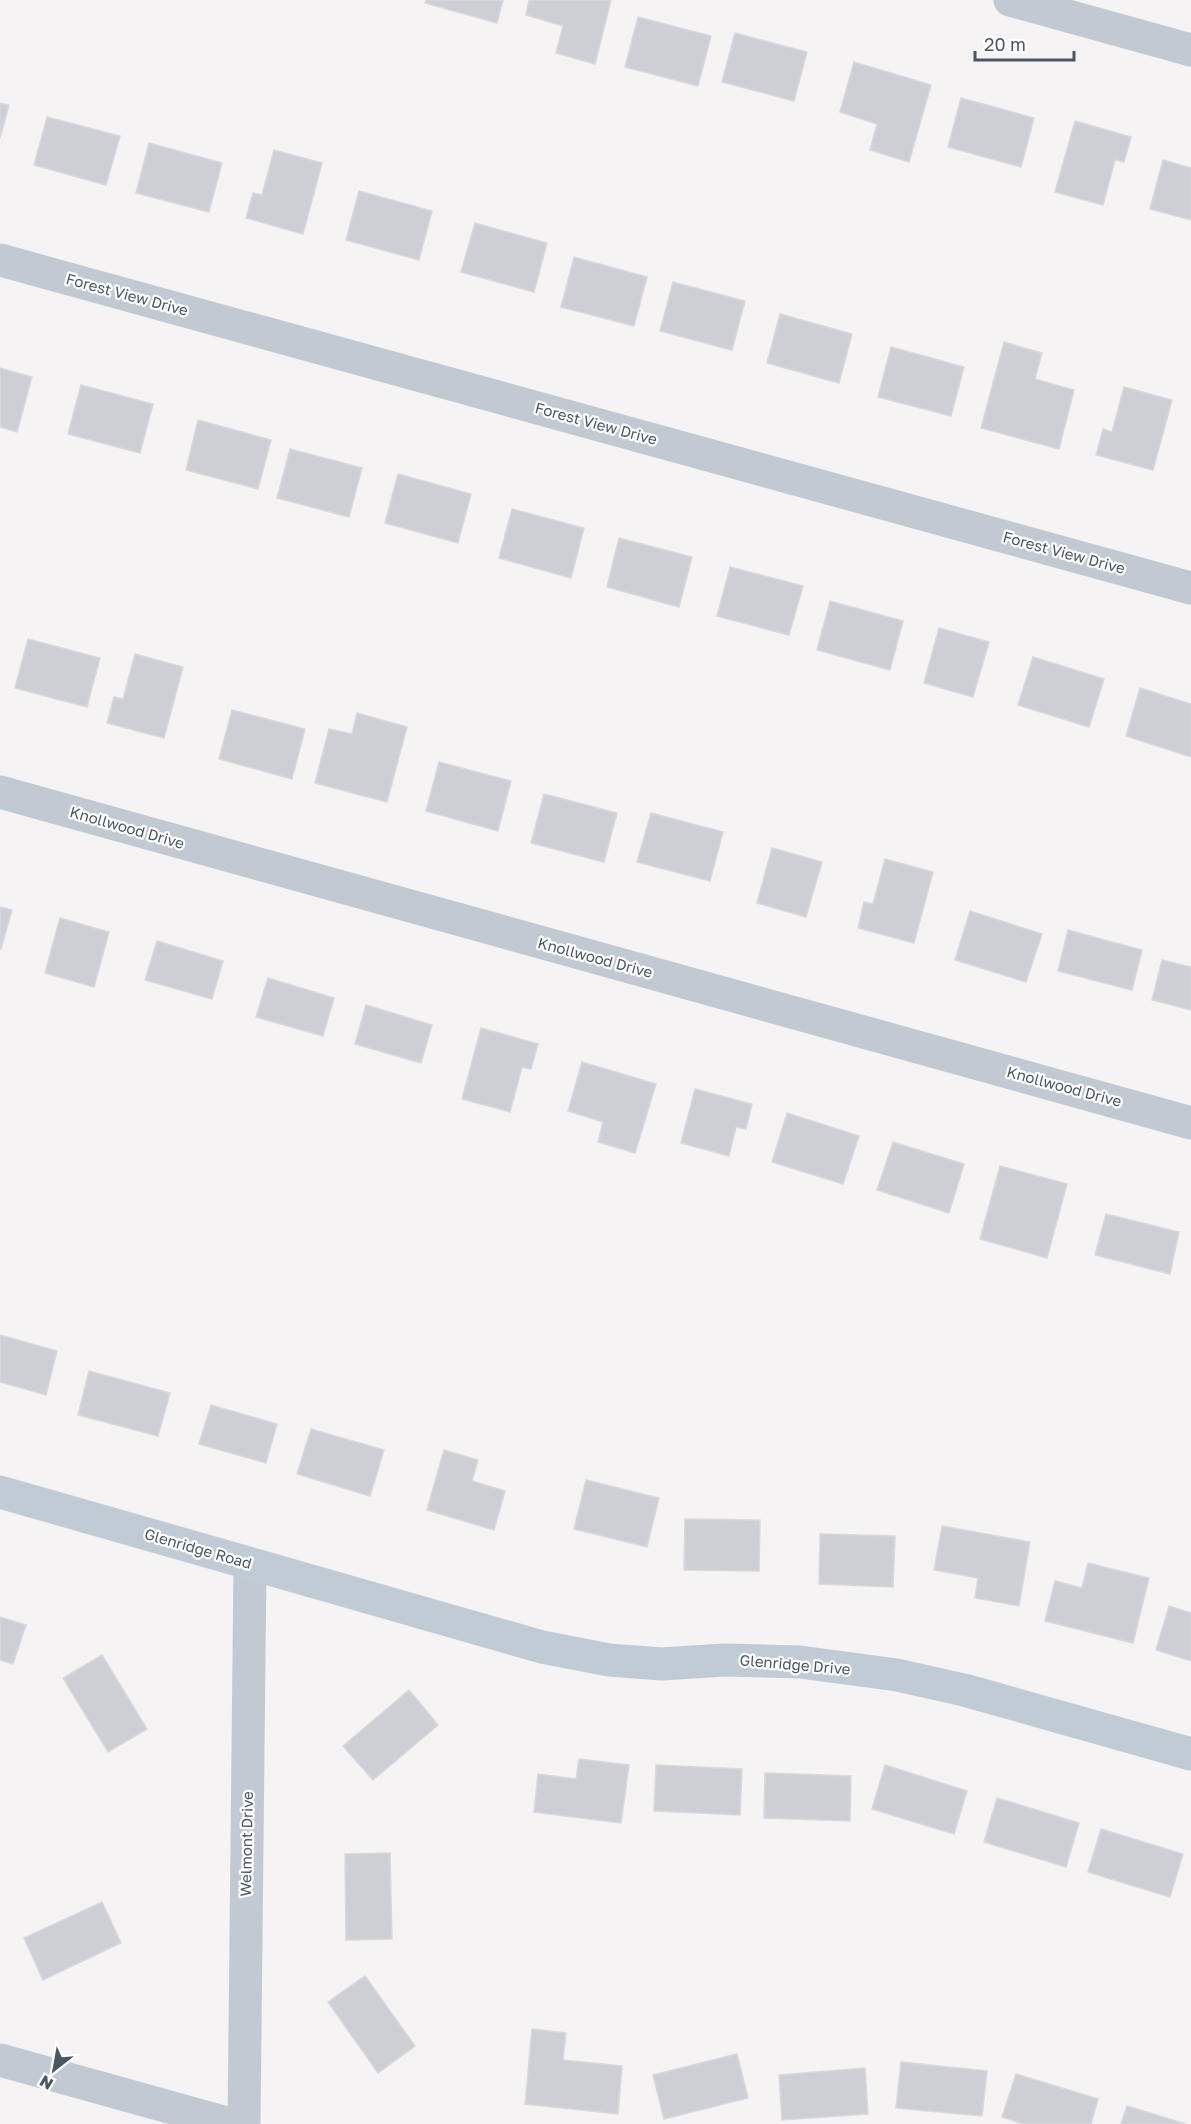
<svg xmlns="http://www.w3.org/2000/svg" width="1191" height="2124" viewBox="0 0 1191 2124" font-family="'Golos Text',sans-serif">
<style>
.building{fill:#cdcfd5;stroke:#d7d9de;stroke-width:1.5}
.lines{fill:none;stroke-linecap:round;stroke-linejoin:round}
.street{stroke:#c1cad2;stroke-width:33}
.secondary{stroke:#c1cbd6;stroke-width:33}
.labels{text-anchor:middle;stroke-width:4.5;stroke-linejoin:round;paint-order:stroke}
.street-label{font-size:15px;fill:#4a5661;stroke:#fff}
</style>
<rect width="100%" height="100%" fill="#f5f3f3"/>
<g class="building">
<polygon points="426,0 503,0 497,23 425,3"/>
<polygon points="529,0 611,0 595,64 556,53 563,26 526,15"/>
<polygon points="638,17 711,36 698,86 625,67"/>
<polygon points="735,33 807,52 794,101 722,82"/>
<polygon points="854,62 931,85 909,162 870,150 877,124 840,112"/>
<polygon points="961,98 1034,118 1021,167 948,147"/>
<polygon points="0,103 9,105 0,138"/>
<polygon points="47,117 120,136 106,185 34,165"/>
<polygon points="1075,121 1131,137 1124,162 1115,160 1103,205 1055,192"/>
<polygon points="149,143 222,163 209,212 136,193"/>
<polygon points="274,150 322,163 303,234 246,218 253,193 262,195"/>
<polygon points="1163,160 1191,168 1191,220 1150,209"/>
<polygon points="359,191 432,211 419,260 346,240"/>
<polygon points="475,223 547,243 534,292 461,272"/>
<polygon points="574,257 647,277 634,326 561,307"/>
<polygon points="673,282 745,301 732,350 660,331"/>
<polygon points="780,314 852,334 839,383 767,363"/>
<polygon points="1004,342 1042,353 1035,379 1074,390 1059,449 981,428"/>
<polygon points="891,347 964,367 951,416 878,397"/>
<polygon points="0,368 32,377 17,432 0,427"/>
<polygon points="81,385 153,404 140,453 68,434"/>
<polygon points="1124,387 1172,400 1153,470 1096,455 1103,429 1112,432"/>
<polygon points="198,420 271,440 258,489 186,470"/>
<polygon points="290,449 362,468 349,517 277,498"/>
<polygon points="398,474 471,494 458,543 385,523"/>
<polygon points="512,509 584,528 571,578 499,558"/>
<polygon points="619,538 692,557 679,607 607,587"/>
<polygon points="730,567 803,586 789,635 717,616"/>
<polygon points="830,601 903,621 890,670 817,650"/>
<polygon points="939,628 989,642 973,697 924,683"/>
<polygon points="28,639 100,658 87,707 15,688"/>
<polygon points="135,654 183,667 164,738 107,723 114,697 123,699"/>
<polygon points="1033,657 1104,679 1089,727 1018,705"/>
<polygon points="1140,688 1191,704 1191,757 1126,736"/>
<polygon points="232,710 305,729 292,779 219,759"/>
<polygon points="357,713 407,727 387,802 315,783 329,729 352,734"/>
<polygon points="439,762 511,781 498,831 426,811"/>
<polygon points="544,794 617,813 604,862 531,843"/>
<polygon points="651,813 723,832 710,881 637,862"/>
<polygon points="772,848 822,862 806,917 757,903"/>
<polygon points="885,859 933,872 914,943 858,928 864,902 873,904"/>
<polygon points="0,907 12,910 1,949 0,949"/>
<polygon points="970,911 1042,934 1026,982 955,960"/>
<polygon points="60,918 109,932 94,987 45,973"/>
<polygon points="1068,930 1142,950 1132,990 1058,971"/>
<polygon points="157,941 223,961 212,999 145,980"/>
<polygon points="1162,960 1191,967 1191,1010 1152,1000"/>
<polygon points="268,978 334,998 323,1036 256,1017"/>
<polygon points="366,1005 432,1025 421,1063 355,1044"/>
<polygon points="481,1028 538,1044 531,1069 522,1067 510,1112 462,1099"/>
<polygon points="582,1062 656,1084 635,1153 598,1142 603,1122 568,1111"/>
<polygon points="695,1089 752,1104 746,1129 736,1127 729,1156 681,1143"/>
<polygon points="787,1113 859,1136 843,1184 772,1162"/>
<polygon points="893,1142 964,1164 949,1213 877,1190"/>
<polygon points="1000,1166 1067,1184 1047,1258 980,1239"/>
<polygon points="1106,1214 1179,1232 1170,1274 1095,1255"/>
<polygon points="0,1335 57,1351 46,1395 0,1382"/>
<polygon points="89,1371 170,1393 158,1436 78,1415"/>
<polygon points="211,1405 277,1424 266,1463 199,1444"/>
<polygon points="311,1429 384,1450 370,1496 297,1474"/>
<polygon points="444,1450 478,1460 472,1481 505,1491 494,1530 427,1510"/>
<polygon points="586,1480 659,1498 647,1547 574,1529"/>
<polygon points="685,1519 760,1520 759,1571 684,1570"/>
<polygon points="942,1526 1030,1542 1019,1606 975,1598 978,1578 934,1570"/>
<polygon points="820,1534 895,1536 893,1587 819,1584"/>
<polygon points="1088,1563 1149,1578 1133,1643 1045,1621 1055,1581 1082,1588"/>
<polygon points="1169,1606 1191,1613 1191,1661 1156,1650"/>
<polygon points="0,1617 26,1625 13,1664 0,1660"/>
<polygon points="102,1655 147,1729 108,1752 63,1678"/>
<polygon points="409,1690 438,1725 373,1780 343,1746"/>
<polygon points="579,1759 629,1765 621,1823 534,1812 538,1774 576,1779"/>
<polygon points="656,1765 742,1769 740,1815 654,1811"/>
<polygon points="885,1765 967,1791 954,1834 872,1809"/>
<polygon points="765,1773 851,1776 850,1821 764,1818"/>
<polygon points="997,1798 1079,1823 1066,1867 984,1842"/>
<polygon points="1101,1829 1183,1854 1170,1897 1088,1872"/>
<polygon points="390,1853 392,1939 346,1940 345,1854"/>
<polygon points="102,1902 121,1943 43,1980 24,1938"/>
<polygon points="365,1976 415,2046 378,2073 328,2002"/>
<polygon points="532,2029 566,2033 563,2060 622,2066 618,2114 525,2104"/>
<polygon points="737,2054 748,2098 664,2119 653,2075"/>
<polygon points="901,2062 987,2071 982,2116 896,2108"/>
<polygon points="865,2068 868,2114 782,2120 779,2075"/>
<polygon points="1016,2074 1098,2099 1091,2124 1024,2124 1002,2117"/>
<polygon points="1127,2106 1186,2124 1121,2124"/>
</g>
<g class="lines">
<g class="street">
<polyline points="1010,0 1191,50"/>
<polyline points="0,260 1191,588"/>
<polyline points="0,792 1191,1123"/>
<polyline points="0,2060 230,2124"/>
<polyline points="244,2124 250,1564"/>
</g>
<polyline class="secondary" points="0,1492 542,1647 609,1660 662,1664 724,1660 800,1662 897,1675 964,1690 1191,1754"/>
</g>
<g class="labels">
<g class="street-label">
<text transform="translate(127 295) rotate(15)" y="5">Forest View Drive</text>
<text transform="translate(596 424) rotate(15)" y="5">Forest View Drive</text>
<text transform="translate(1064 553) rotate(15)" y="5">Forest View Drive</text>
<text transform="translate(127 828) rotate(16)" y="5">Knollwood Drive</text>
<text transform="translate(595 958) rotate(15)" y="5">Knollwood Drive</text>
<text transform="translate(1064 1087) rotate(15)" y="5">Knollwood Drive</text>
<text transform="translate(198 1549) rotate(16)" y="5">Glenridge Road</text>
<text transform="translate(795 1665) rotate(5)" y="5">Glenridge Drive</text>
<text transform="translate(247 1844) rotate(-89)" y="5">Welmont Drive</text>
</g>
</g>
<g transform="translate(54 2070) rotate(211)" stroke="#ffffff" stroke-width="4.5" paint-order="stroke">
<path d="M0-4.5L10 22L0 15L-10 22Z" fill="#4a5661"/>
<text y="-9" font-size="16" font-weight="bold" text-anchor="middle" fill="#4a5661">N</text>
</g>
<path d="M975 51v9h99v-9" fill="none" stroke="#4a5661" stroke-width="3"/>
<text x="984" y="51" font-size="18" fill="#4a5661" stroke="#ffffff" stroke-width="4.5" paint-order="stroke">20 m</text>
</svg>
